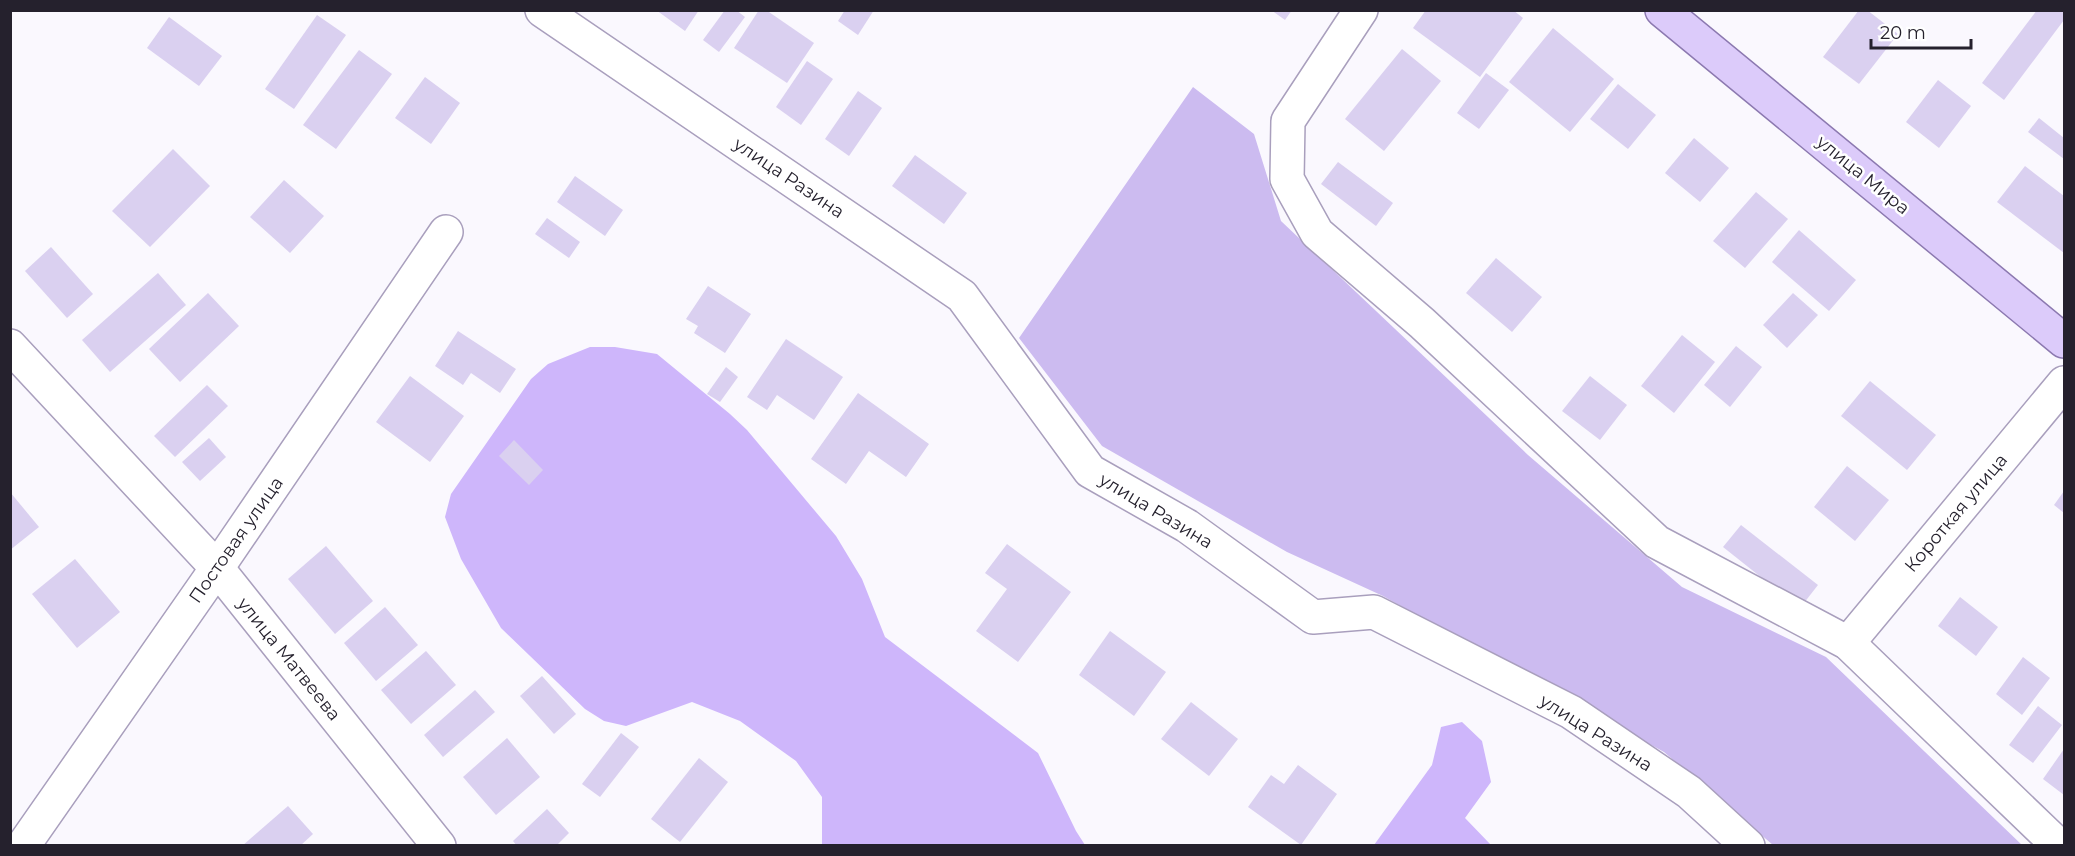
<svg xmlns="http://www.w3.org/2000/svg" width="2075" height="856" viewBox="0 0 2075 856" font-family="Montserrat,sans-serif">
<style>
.green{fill:#ccbbf0}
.forest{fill:#ceb6fb}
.building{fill:#dad0f0}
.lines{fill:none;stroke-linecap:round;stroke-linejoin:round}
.minor-casing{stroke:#a99fbd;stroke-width:36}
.major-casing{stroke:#8c79b0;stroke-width:36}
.minor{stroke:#fff;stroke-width:33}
.major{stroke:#dccbfa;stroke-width:33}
.labels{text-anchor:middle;stroke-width:5;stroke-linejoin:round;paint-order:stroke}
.street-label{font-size:18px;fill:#25212d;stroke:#fff}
</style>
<rect width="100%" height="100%" fill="#faf8fe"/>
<polygon class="green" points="1193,87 1254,134 1281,221 1528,455 1682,587 1826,657 2022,845 1773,845 1664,752 1383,596 1287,552 1102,446 1019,338"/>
<g class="forest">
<polygon points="590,347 615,347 657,354 730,414 747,430 836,536 862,579 885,637 1038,753 1076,831 1085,845 822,845 822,797 796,761 740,721 692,702 626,726 604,721 585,709 501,628 461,559 445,517 451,494 531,379 548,364"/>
<polygon points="1462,722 1482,741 1491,782 1465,818 1491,845 1374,845 1432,765 1441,727"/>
</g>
<g class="building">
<polygon points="656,10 699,10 685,31"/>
<polygon points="725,10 736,10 745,17 719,52 703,40"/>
<polygon points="759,10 766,10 814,43 787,83 734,48"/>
<polygon points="845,10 874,10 858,35 838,21"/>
<polygon points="1271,10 1292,10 1285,20"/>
<polygon points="1426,10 1513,10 1523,18 1480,77 1413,28"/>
<polygon points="1859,10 1867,10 1898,34 1859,84 1823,57"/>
<polygon points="2037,10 2064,10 2064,20 2004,100 1982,83"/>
<polygon points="317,15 346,35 294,109 265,89"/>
<polygon points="169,17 222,56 199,86 147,48"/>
<polygon points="1553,28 1614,79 1570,132 1509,82"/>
<polygon points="1402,49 1441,81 1384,151 1345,119"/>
<polygon points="359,50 392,74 336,149 303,125"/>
<polygon points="807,61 833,79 801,125 776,107"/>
<polygon points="1486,73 1509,90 1479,129 1457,113"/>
<polygon points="425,77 460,103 431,144 395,118"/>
<polygon points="1938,80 1971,106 1939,148 1906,122"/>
<polygon points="1618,84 1656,115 1628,149 1590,119"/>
<polygon points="858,91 882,108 849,156 825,139"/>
<polygon points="2039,118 2064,138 2064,159 2028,132"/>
<polygon points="1694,138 1729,168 1700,202 1665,173"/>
<polygon points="173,149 210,186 150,247 112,211"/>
<polygon points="915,155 967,193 944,224 892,186"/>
<polygon points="1338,162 1393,203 1376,226 1321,184"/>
<polygon points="2025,166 2064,196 2064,253 1997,202"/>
<polygon points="575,176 623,210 605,236 557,202"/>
<polygon points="284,180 324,216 290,253 250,217"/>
<polygon points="1756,192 1788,219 1745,268 1713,241"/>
<polygon points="547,218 580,242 569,258 535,234"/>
<polygon points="1799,230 1856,280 1829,311 1772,262"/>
<polygon points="51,247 93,294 67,318 25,271"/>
<polygon points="1496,258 1542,297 1512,332 1466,293"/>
<polygon points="158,273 186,305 110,372 82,340"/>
<polygon points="708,286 751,314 725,353 694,333 698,326 686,319"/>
<polygon points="208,293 239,326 180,382 149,349"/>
<polygon points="1793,293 1818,315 1787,348 1763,325"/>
<polygon points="458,331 516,369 500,393 471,373 463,385 435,366"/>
<polygon points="1682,335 1715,362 1674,413 1641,386"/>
<polygon points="786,339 843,377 814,420 777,395 767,410 747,397"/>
<polygon points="1736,346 1762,367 1730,407 1704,385"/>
<polygon points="726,367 738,377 720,402 707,394"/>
<polygon points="410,376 464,416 430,462 376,422"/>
<polygon points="1590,376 1627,405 1600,440 1562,411"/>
<polygon points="1870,381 1936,435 1907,470 1841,416"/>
<polygon points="207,385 228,406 175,457 154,436"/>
<polygon points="858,393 929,444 906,477 869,451 846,484 811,459"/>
<polygon points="209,438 226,457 200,481 182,462"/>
<polygon points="514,440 543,470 529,485 499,456"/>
<polygon points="1847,466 1889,500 1855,541 1814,507"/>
<polygon points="2064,491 2064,513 2054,505"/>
<polygon points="10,492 39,527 10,550"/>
<polygon points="1741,525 1818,585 1800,608 1723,547"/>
<polygon points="1007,544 1071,592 1018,662 976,631 1007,589 985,573"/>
<polygon points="326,546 373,601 335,634 288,579"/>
<polygon points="75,559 120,612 77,648 32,594"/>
<polygon points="1960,597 1998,627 1976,656 1938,626"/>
<polygon points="385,607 418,645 376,681 344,643"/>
<polygon points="1110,631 1166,672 1134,716 1079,675"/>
<polygon points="426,651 456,685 411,724 381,690"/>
<polygon points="2023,657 2050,678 2022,715 1996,694"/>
<polygon points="542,676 576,714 554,734 520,696"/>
<polygon points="475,690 495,712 443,757 424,735"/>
<polygon points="1191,702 1238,739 1209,776 1161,739"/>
<polygon points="2038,706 2062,725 2033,763 2009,745"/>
<polygon points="621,733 639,747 600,797 582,784"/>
<polygon points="507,738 540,777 496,815 463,777"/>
<polygon points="2064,749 2064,795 2043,779"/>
<polygon points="699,758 728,782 680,842 651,819"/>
<polygon points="1298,765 1337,794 1301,845 1248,807 1271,775 1284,784"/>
<polygon points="288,806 313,834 300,846 242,846"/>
<polygon points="547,809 569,833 556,846 517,846 513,841"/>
</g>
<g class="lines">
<g class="minor-casing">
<g id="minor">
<polyline points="542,10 962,296 1090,471 1187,526 1313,617 1374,612 1571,712 1689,792 1748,846"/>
<polyline points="1361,10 1288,121 1287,179 1317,233 1422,323 1657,542 1848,643 2059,846"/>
<polyline points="10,346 217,568 439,846"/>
<polyline points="1848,643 2064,383"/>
<polyline points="23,846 217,568 446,232"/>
</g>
</g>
<g class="major-casing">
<polyline id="major" points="1662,10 2064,341"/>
</g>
<use href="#minor" class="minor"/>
<use href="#major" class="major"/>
</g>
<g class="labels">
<g class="street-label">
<text transform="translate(1863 175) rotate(39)" y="6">улица Мира</text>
<text transform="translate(789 178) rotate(34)" y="6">улица Разина</text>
<text transform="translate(1156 511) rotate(31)" y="6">улица Разина</text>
<text transform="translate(1956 513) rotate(-50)" y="6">Короткая улица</text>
<text transform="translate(236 540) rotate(-55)" y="6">Постовая улица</text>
<text transform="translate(289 659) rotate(51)" y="6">улица Матвеева</text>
<text transform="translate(1596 733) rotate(32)" y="6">улица Разина</text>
</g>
</g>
<rect width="2075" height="856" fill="none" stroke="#25212d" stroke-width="24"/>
<path d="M1871 39v9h100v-9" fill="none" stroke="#25212d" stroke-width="3"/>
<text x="1880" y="39" font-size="18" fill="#25212d" stroke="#ffffff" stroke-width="4.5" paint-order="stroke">20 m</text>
</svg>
